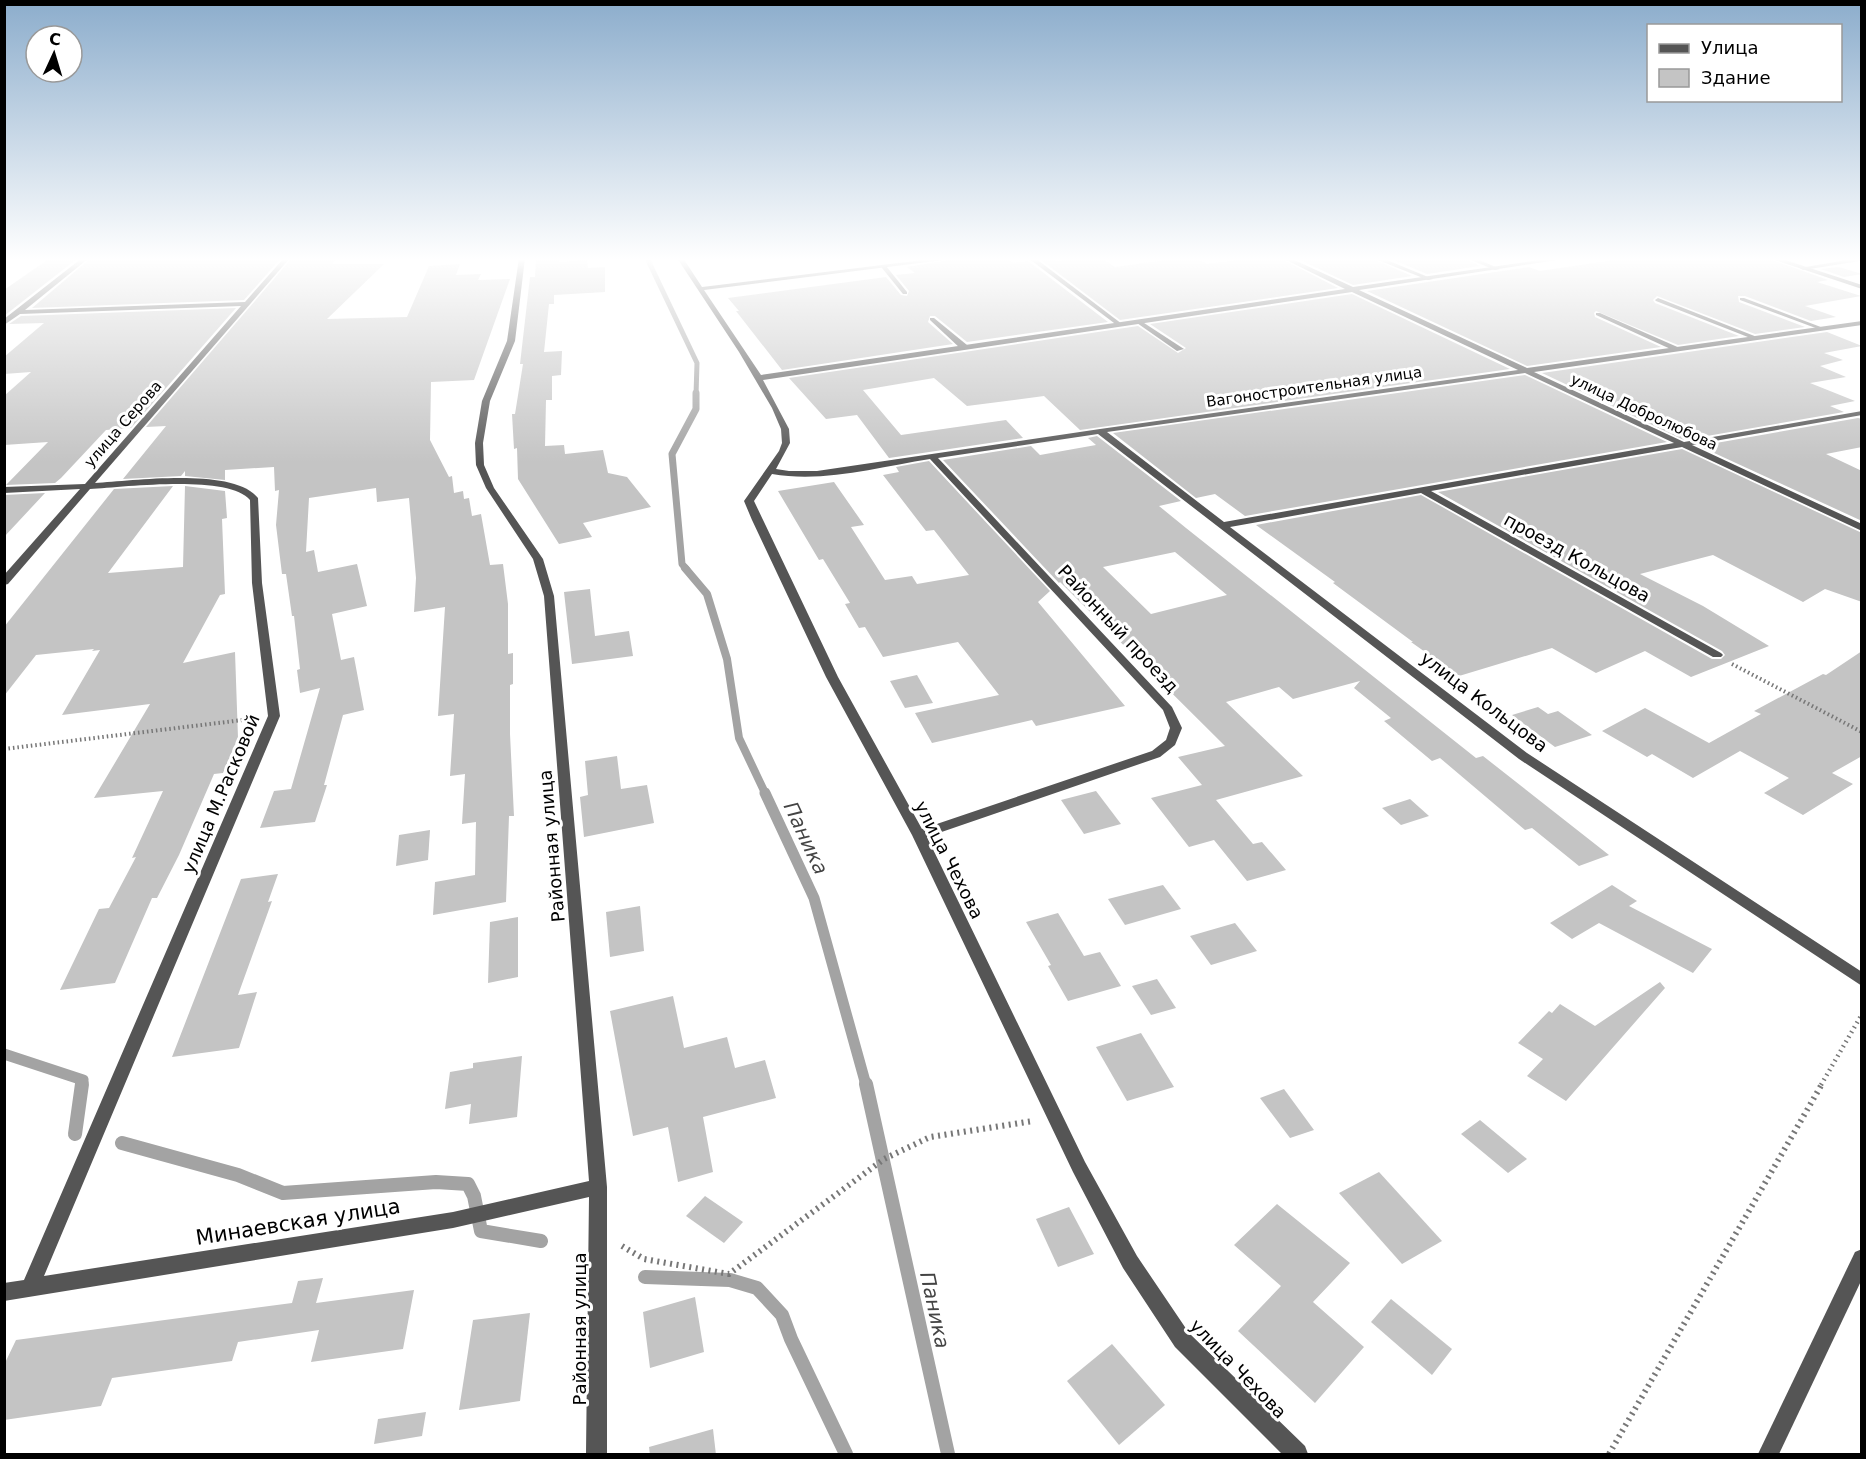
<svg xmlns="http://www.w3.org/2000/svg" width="1866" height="1459" viewBox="0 0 1866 1459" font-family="'DejaVu Sans',sans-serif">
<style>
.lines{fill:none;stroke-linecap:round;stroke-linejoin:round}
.stream-far4{stroke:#a3a3a3;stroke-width:5}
.stream-far3{stroke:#a3a3a3;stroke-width:7}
.stream-far2{stroke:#a3a3a3;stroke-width:8}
.stream-far1{stroke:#a3a3a3;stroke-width:11}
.stream{stroke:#a3a3a3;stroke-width:14}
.building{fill:#c4c4c4;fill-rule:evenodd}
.path-far2{stroke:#777;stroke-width:4;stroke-dasharray:1.5 3;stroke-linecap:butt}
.path-far1{stroke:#777;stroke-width:4.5;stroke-dasharray:1.5 4;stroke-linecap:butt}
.path{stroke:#777;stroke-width:6;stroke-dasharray:2 4.5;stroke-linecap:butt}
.service{fill:#555;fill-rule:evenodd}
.minor{fill:#555;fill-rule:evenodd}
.tertiary{fill:#555;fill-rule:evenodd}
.labels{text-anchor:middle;stroke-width:6;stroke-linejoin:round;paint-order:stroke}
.far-street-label{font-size:15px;fill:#000;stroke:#fff}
.street-label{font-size:18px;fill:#000;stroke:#fff}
.water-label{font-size:20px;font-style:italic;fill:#444;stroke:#fff}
.near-street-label{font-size:21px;fill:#000;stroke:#fff}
</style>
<rect width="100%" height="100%" fill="#fff"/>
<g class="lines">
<polyline class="stream-far4" points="647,258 697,363 696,395"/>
<polyline class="stream-far3" points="687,570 682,564 672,454 696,409 696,393"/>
<polyline class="stream-far2" points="685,568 707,594 727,659 739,738 766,795"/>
<g class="stream-far1">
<polyline points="765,793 814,898 866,1085"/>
<polyline points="4,1054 83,1080 82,1085"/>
</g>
<g class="stream">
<polyline points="866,1084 948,1454"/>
<polyline points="75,1134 82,1084"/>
<polyline points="122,1143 238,1175 283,1193 436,1182 468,1184 474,1196 481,1231 541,1241"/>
<polyline points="645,1277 730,1280 757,1288 782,1315 791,1339 846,1454"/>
</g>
</g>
<g class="building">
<polygon points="50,258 78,258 4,316 4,290"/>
<polygon points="91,258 281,258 244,300 32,308"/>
<polygon points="292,258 337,258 332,264 384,264 327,319 407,317 429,266 460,264 456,275 481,274 478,280 510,279 474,380 431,382 430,440 449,477 452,476 454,493 463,491 464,499 469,498 472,516 481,514 490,565 503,564 508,604 508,654 513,653 513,684 510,685 510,734 514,816 509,816 506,902 433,915 435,882 475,875 476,822 462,824 465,774 450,776 454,714 438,716 445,607 414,612 416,578 409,498 377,502 376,488 309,498 306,552 314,550 318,572 357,564 367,606 332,614 341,660 354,657 364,710 343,715 324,785 327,785 315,822 260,828 274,791 291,789 320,688 300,693 297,670 300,669 294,616 292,616 286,574 282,574 276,525 279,490 275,491 274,467 225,470 225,480 185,476 185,471 181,476 123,479 166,426 146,427"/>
<polygon points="536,258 559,258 559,262 587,260 588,268 605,267 605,292 554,295 554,304 549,304 544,352 562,351 561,375 552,376 552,400 546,400 545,446 564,445 565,454 603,450 608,473 627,477 651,507 583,523 592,537 559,544 518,479 517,448 514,449 512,414 515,414 523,364 520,364 530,277 535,277"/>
<polygon points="961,258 1006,258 1013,263 1028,261 1108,322 967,342 935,316 930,316 928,322 953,344 782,370 736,311 739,311 728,298 886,277 901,295 907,296 909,291 896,275 915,273 907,267"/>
<polygon points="1052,258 1057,261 1101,258 1115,267 1180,258 1195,258 1207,264 1253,258 1280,258 1338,288 1120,320 1041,260"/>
<polygon points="1296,258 1371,258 1412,276 1353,285"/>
<polygon points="1389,258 1464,258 1480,266 1427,274"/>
<polygon points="1627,258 1767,258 1828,280 1817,282 1861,296 1805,306 1836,317 1811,321 1745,296 1738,296 1739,302 1805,327 1755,334 1657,296 1653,300 1655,303 1739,336 1678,345 1596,311 1594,313 1595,317 1661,347 1527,366 1367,291 1529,267 1540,271"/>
<polygon points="1839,267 1862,274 1844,277 1821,269"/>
<polygon points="1352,294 1510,369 1080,430 1044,396 967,406 934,378 863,390 901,435 1006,420 1023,438 889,458 857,415 826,419 789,378 1138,326 1178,353 1186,348 1150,324"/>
<polygon points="236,308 131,428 106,430 61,478 55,483 6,485 48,442 4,445 4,396 31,372 4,374 4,357 44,323 9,324 21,316"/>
<polygon points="1827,332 1862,346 1824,353 1843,360 1820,366 1846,377 1810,383 1855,401 1830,406 1844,412 1684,440 1542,373"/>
<polygon points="1525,375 1667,442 1245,516 1215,494 1196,498 1113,433"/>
<polygon points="1858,418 1862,419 1862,447 1826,454 1862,471 1862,521 1699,446"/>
<path d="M1097,436L1181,501L1159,506L1186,528L1476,758L1483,756L1609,855L1579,866L1532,828L1525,830L1440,758L1432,761L1384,721L1391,718L1354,688L1360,681L1293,699L1279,687L1226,702L1303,776L1216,800L1253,844L1262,842L1286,870L1247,881L1214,840L1189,847L1151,798L1202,785L1178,757L1225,746L1060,582L1059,583L943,460L1031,446L1040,455L1096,445L1088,438ZM1175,552L1227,595L1151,614L1103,567Z"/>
<polygon points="1682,449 1862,533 1862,602 1825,589 1803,602 1713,555 1640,574 1703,606 1769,646 1691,677 1645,651 1596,673 1552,648 1459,676 1411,642 1413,642 1333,583 1335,582 1256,525 1421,495 1712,659 1721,659 1725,655 1722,651 1438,492"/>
<polygon points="929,461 1050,591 1038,602 1125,706 1036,726 1032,720 932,743 915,713 999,695 958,642 883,657 865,627 859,628 845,604 850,603 823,559 819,560 778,491 834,482 864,525 851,527 885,580 912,576 917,584 969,575 934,530 926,531 883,475 899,472 896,467"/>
<polygon points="173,486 108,573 183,567 185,486 225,491 227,518 222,519 225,594 220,595 183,663 235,652 238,738 223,773 214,774 179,855 157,898 152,898 115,983 60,990 99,909 109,908 136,857 132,858 163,791 94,798 150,704 62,715 100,650 92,651 94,649 36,655 4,696 4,627 114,489"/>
<polygon points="45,493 4,537 4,495"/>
<polygon points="590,589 595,636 629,631 633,656 572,664 564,592"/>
<polygon points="1862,651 1862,756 1832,773 1853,784 1803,815 1764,793 1789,778 1740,751 1693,778 1652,754 1647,757 1602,731 1645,708 1709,743 1761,714 1754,711 1823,674 1826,675"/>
<polygon points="917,675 933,703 905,708 890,681"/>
<polygon points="1538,707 1548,714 1558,711 1592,735 1555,747 1512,715"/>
<polygon points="617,756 621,789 647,785 654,823 584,837 580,797 588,795 585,761"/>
<polygon points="1096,791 1121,824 1084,834 1061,800"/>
<polygon points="1410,799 1429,816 1401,825 1382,808"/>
<polygon points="430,830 428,860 396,866 399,835"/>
<polygon points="278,874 268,902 272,901 238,995 257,992 239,1048 172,1057 241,879"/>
<polygon points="1163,885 1181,909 1125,925 1108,899"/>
<polygon points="1612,885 1637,901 1629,906 1712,949 1693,973 1599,923 1572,939 1550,923"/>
<polygon points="640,906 644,951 610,957 606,912"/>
<polygon points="1058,913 1084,956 1100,952 1121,986 1068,1001 1048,966 1051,965 1026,922"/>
<polygon points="518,917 518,977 488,983 490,922"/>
<polygon points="1235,923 1257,951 1211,965 1190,936"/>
<polygon points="1157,979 1176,1008 1151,1015 1132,986"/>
<polygon points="1660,982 1665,988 1566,1101 1527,1076 1543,1059 1518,1043 1549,1011 1552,1013 1560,1004 1595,1026"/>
<polygon points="673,996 684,1048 727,1037 735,1068 765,1060 776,1098 703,1117 713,1172 678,1182 668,1127 633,1136 610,1011"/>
<polygon points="1141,1033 1174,1087 1127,1101 1096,1047"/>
<polygon points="522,1056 517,1117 469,1124 471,1104 445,1109 450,1072 473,1068 473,1063"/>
<polygon points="1284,1089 1314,1130 1290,1138 1260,1098"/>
<polygon points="1480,1120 1527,1159 1508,1173 1461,1134"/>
<polygon points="1379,1172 1442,1241 1402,1264 1339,1193"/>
<polygon points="705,1196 743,1222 724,1243 686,1216"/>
<polygon points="1277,1204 1350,1263 1313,1302 1364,1347 1315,1403 1238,1331 1281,1286 1234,1245"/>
<polygon points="1069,1207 1094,1254 1058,1267 1036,1219"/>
<polygon points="323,1278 316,1303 414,1290 403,1349 311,1362 319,1330 238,1342 232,1361 112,1378 101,1406 4,1420 4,1365 16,1340 292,1303 298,1281"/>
<polygon points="695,1297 704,1352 650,1368 643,1312"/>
<polygon points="1391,1299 1452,1349 1432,1375 1371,1322"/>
<polygon points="530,1313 520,1401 459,1410 473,1320"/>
<polygon points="1112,1344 1165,1405 1119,1445 1067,1381"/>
<polygon points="426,1412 422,1436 374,1444 378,1419"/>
<polygon points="713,1429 716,1455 650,1455 649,1447"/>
</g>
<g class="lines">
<g class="path-far2">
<polyline points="1732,664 1862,732"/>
<polyline points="4,749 251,719"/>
</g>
<polyline class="path-far1" points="1821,1085 1862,1014"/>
<g class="path">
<polyline points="622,1246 644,1259 729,1274 884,1159 930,1137 1033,1121"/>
<polyline points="1609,1454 1822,1084"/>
</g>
<g class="service">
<polygon points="1028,258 1035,258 1122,324 1122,326 1118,326"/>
<polygon points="1373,258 1382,258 1433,279 1428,280"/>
<polygon points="1466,258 1475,258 1500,269 1495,270"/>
<polygon points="1858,258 1860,261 1803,270 1800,268"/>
<polygon points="882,266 886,266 907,292 907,294 903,294 882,268"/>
<polygon points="1658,298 1757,337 1759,338 1753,339 1656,301 1655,300"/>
<polygon points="1740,298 1744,298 1826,329 1821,330 1740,300"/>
<polygon points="1596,313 1600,313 1682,349 1675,351 1596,315"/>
<polygon points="930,318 934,318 967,345 967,349 961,349 930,320"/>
<polygon points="1137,321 1141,321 1184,349 1177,351 1137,323"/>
</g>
<g class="minor">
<path d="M82,258H89L25,310L245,302L284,258H290L95,483C134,481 233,467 258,498L262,583L280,716L44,1276L453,1212L589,1181L544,596L533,559L486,488L476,465L475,443L482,401L507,341L519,258H525L515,341L490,401L483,443L484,465L494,488L543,559L554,596L607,1187V1454H586L589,1197L453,1228L4,1301V1283L24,1280L268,716L252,583L250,500C229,474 125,487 90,489L8,584L4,585V575L80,489L4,493V487L85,484L241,306L20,314L4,325V319Z"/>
<path d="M677,258H683L702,287L939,258H959L704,290L761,375L1345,289L1282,258H1290L1353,287L1554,258H1571L1359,290L1527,368L1862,321V325L1534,372L1684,442L1862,411V415L1692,445L1862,524V531L1682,447L1431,491L1721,653L1723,655L1721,657H1713L1421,493L1230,527L1527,753L1862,972V986L1519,759L1098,434L938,458L1172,707L1182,728L1175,745L1160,757L927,837L1085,1162L1137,1256L1189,1333L1305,1446L1308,1454H1282L1175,1347L1123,1268L1073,1172L912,835L826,677L752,520L744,501L779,451L782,443L781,429L772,408L739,352ZM1352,292L1518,370L1100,429L817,471H789L776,469L790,443L789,429L763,380ZM1525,373L1674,443L1224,522L1107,432ZM930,459L1163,710L1170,728L1166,740L1152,751L922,829L838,677L754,501L772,474C824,483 879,467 930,459Z"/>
<polygon points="1769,258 1779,258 1862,285 1862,289"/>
</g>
<polygon class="tertiary" points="1862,1249 1862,1279 1779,1454 1758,1454 1855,1252"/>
</g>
<linearGradient id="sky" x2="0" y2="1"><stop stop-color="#8cadcc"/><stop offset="0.56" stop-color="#fff"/><stop offset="1" stop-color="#fff" stop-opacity="0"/></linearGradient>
<rect width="1866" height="463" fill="url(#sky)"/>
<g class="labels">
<g class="far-street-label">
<text transform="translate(1314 387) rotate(-8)" y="5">Вагоностроительная улица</text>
<text transform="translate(1644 412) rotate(25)" y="5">улица Добролюбова</text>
<text transform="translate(123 424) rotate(-49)" y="5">улица Серова</text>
</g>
<g class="street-label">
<text transform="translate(1577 558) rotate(29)" y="6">проезд Кольцова</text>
<text transform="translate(1118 629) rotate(47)" y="6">Районный проезд</text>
<text transform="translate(1484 702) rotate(37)" y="6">улица Кольцова</text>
<text transform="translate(221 794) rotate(-67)" y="6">улица М.Расковой</text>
<text transform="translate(552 846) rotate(-95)" y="6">Районная улица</text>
<text transform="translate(949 860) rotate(63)" y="6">улица Чехова</text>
<text transform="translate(580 1329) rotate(-90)" y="6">Районная улица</text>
<text transform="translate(1238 1369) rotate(46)" y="6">улица Чехова</text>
</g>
<g class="water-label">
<text transform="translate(806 838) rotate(65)" y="7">Паника</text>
<text transform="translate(935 1310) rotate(78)" y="7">Паника</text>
</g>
<g class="near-street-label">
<text transform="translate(298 1222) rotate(-9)" y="7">Минаевская улица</text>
</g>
</g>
<rect width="1866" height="1459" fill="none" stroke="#000000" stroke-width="12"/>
<rect x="1647" y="24" width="195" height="78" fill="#ffffff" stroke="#999999" stroke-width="1.5"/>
<rect x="1659" y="44" width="30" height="9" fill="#555555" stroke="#999999" stroke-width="1.5"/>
<text x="1701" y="54" font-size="18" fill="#000000">Улица</text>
<rect x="1659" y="69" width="30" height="18" fill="#c4c4c4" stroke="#999999" stroke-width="1.5"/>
<text x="1701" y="84" font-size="18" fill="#000000">Здание</text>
<g transform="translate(54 54) rotate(4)"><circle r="28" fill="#ffffff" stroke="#999999" stroke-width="1.5"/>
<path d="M0-4.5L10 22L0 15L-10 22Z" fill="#000000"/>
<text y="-9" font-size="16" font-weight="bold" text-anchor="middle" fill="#000000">С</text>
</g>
</svg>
